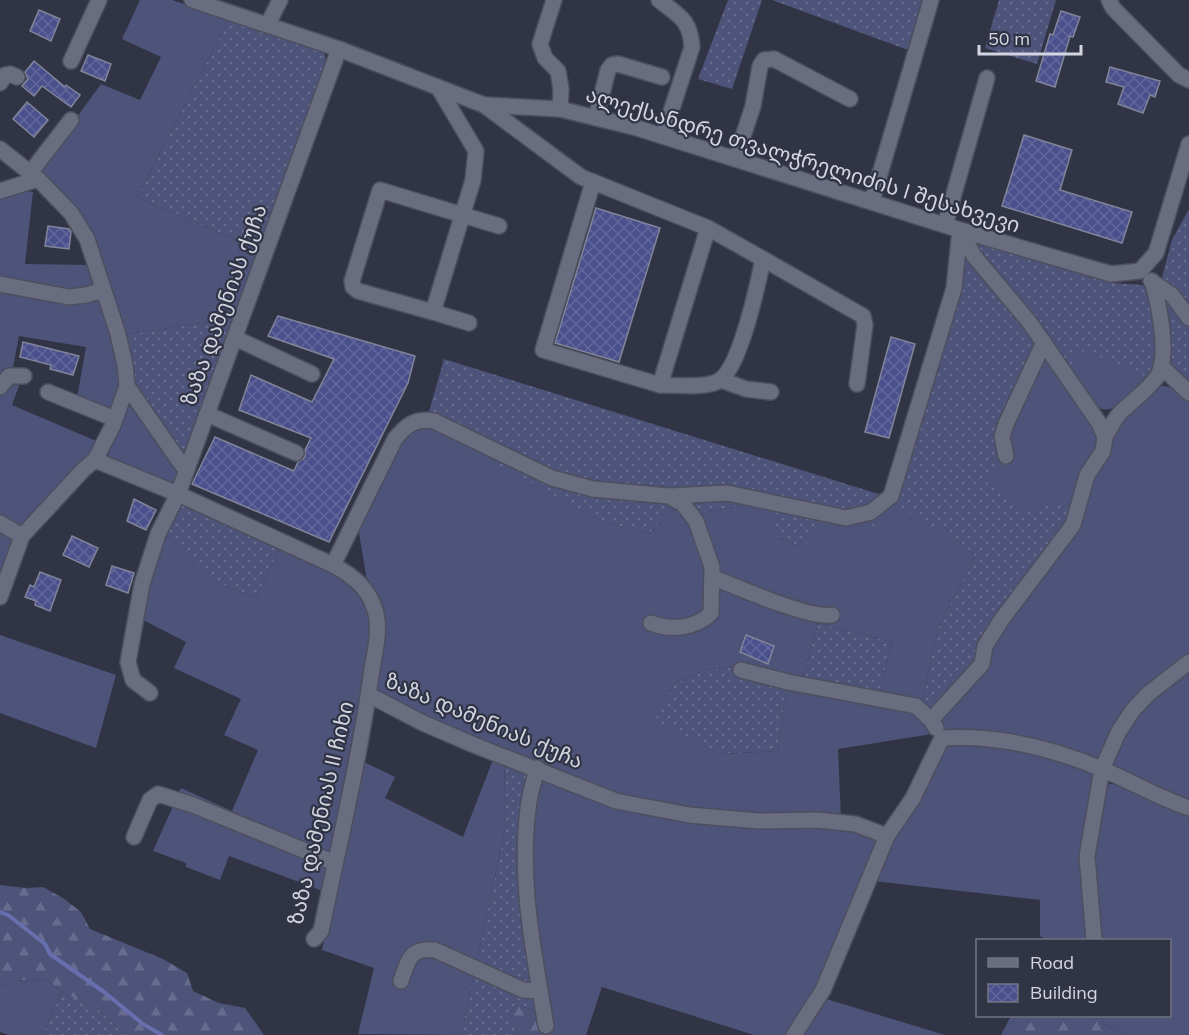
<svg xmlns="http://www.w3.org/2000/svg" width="1189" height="1035" viewBox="0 0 1189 1035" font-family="Mulish,'Noto Sans Georgian',sans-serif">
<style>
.grass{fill:url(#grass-dots)}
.forest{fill:url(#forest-firs)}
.garden{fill:#4e537a}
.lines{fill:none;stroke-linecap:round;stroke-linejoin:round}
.stream{stroke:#676fae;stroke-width:4}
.building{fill:url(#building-cross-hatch);stroke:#818599;stroke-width:1.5}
.minor-casing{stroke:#4d4f5e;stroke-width:18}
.minor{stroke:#696d80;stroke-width:15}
.labels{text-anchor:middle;stroke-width:4.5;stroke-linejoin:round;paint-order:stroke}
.street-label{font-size:21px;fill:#d3d5e0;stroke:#313445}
</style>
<defs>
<pattern id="grass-dots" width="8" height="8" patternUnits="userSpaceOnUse" patternTransform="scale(1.5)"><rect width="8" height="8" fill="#4e537a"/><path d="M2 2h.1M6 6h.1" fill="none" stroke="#676b8d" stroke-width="1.8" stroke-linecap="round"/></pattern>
<pattern id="forest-firs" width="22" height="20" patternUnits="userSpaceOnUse" patternTransform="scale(1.5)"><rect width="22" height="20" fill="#4e537a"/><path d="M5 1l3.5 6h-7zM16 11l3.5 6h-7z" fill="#676b8d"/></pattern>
<pattern id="building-cross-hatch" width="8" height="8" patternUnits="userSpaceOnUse" patternTransform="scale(1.5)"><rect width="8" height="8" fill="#4a508c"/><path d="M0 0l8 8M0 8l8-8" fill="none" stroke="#63689c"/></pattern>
</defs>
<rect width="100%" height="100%" fill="#313445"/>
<g class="grass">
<polygon points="728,0 762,0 732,89 698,79"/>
<polygon points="772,0 923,0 908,50"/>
<polygon points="999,0 1056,0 1037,64 985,48"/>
<polygon points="229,19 319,48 325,55 326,64 259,250 137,197"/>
<polygon points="1189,209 1189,308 1164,282 1162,277 1172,240"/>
<polygon points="971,240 1114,283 1142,285 1149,291 1159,345 1151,379 1068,370"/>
<polygon points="969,252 1038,345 1077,500 1072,517 978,664 932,714 915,703 923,698 938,628 975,556 943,526 937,533 874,526 804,548 775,536 739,506 697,514 685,497 594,485 560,475 428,415 444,359 885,496 950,288"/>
<polygon points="1161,297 1168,301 1189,325 1189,387 1171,370 1167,358"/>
<polygon points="235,318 182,465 129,389 123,335"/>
<polygon points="498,458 667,501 679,509 668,513 650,533 603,522 495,464"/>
<polygon points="179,499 281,545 256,598 208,579 163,532"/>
<polygon points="818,623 892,642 879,695 802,682"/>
<polygon points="740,666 787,685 778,751 719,754 654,720 674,684 705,670"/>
<polygon points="504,762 530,775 521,880 535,1010 515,1005 510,1014 517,1031 515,1035 461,1035 506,825"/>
<polygon points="62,992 99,1010 125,1035 42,1035"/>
</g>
<g class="forest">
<polygon points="0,885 26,888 43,887 63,898 81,912 90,929 163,959 187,973 193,991 219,1003 245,1008 264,1035 125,1035 99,1010 62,992 46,979 14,981 0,986"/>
<polygon points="515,1005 535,1010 542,1035 515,1035 517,1031 510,1014"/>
<polygon points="1011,1016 1101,1016 1103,1024 1130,1035 1001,1035"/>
</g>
<g class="garden">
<polygon points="140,0 172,0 229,19 137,197 259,250 235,318 123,335 96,253 36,173 101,84 140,100 161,57 122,39"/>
<polygon points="19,190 33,192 25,264 89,265 115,336 120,388 113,412 77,398 86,347 19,336 11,378 21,380 12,405 101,443 24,527 16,527 0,518 0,196"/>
<polygon points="1038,345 1099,433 1099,445 1077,500 1020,511 983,479 1000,459"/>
<path d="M1087,351L1151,379C1139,389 1114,418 1097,407C1089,402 1074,378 1068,370L1078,352Z"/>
<polygon points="1165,386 1176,389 1189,398 1189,656 1101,758 1094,763 943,734 937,719 1075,529 1087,506 1094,478 1113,433 1122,418 1157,387"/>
<polygon points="129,389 182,465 173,487 109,463 108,450"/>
<polygon points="424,423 498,458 496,464 603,522 650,533 668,513 679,509 687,516 739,506 774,511 775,536 804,548 824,508 874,526 885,496 937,532 943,526 975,556 938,628 923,698 915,703 879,695 892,642 818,623 802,682 740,666 705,670 674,684 655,720 719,754 778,751 787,685 902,707 924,717 932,734 838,749 841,819 714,813 622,797 568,777 381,698 376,684 367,581 359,533 359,518 402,438"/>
<polygon points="0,528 17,539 0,582"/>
<polygon points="163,532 208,579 256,598 281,545 345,579 365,598 372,632 323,891 229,856 220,880 186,867 186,863 153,851 181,788 232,811 258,750 224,735 241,699 174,668 186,642 141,619"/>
<polygon points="0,635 116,675 96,748 0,713"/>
<path d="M1189,671V800L1111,767C1115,743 1138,706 1157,692C1167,684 1179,678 1189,671Z"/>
<polygon points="943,743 1012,744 1097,772 1090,940 1047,940 1040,936 1040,900 873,881 892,835"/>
<polygon points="494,757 504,762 506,825 461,1035 358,1034 374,968 322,950 360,760 395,777 385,798 463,837"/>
<polygon points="539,776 615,804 841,826 881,841 818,989 788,1035 754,1035 602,987 586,1035 542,1035 535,1010 547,1005 531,894 530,814"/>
<polygon points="1110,784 1118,784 1189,812 1189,1035 1130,1035 1103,1024 1101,1016 1170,1016 1170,940 1100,940 1092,871 1104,788"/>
<polygon points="46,979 62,992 42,1035 9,1035 0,1032 0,986 14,981"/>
<polygon points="823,998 945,1035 799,1035"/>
</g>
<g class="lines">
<polyline class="stream" points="0,912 8,915 45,944 50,954 104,992 143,1024 162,1035"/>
</g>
<g class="building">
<polygon points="39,10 60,19 51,41 30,31"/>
<polygon points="1061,11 1080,17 1073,37 1070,36 1055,87 1036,81 1050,34 1053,35"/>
<polygon points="88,55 111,64 105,81 81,71"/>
<polygon points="34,61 65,87 66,85 80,95 71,107 42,86 34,96 22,86 28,79 25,72"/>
<polygon points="1110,67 1160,81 1155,97 1150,95 1143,113 1118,104 1124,87 1106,82"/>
<polygon points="27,102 48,120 34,137 13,119"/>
<polygon points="1024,135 1072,150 1060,190 1132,212 1122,243 1002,206"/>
<polygon points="596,208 660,228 619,362 555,343"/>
<polygon points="48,226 69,229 71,232 69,249 45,246"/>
<polygon points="278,316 415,356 408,383 329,542 192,484 215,437 294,471 298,462 305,457 305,450 311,438 239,410 251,375 312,402 334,359 268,336"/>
<polygon points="891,337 915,344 889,438 865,432"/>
<polygon points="23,342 79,356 73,375 50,369 51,365 20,357"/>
<polygon points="134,499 156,510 146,530 127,521"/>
<polygon points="72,536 98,548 89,567 63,555"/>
<polygon points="112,566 134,573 128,593 106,585"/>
<polygon points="40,572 61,580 50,611 35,605 36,601 25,597 30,585 34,587"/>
<polygon points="746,635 774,646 768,664 740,652"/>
</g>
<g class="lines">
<g class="minor-casing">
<g id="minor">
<polyline points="192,0 339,49 484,105 560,109 637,128 960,230 1111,274 1140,271 1156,253 1189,144"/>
<polyline points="554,0 540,44 545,58 558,71 561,89 560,109"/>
<path d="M659,0C679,16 690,19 692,47L663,136"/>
<polyline points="1109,0 1113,8 1179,75 1189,80"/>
<polyline points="268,24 280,0"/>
<polyline points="71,61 99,0"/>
<polyline points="0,83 5,75 10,74 17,77"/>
<path d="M438,87L476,151L473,180L433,312L358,291L353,287L352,281L380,190C420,202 459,214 499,226"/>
<path d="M484,105L581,177L708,228L763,259C758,284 740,367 720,380C708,389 675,385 660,385L708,228"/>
<polyline points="596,118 608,70 612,65 618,64 662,77"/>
<polyline points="0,149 38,179 71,213 87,239 118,334 125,365 127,386 113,425 95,460"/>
<polyline points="736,158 753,106 760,66 764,60 774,59 850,99"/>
<polyline points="30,173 71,120"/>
<polyline points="593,182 543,350 660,385"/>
<polyline points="0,191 38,179"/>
<polyline points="872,201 931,0"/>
<polyline points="945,225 987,78"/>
<polyline points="763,259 863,316 865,325 857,384"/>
<polyline points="1151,281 1172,295 1189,318"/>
<polyline points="0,284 69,297 86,295 103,290"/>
<polyline points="433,312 469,323"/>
<polyline points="235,338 312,374"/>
<polyline points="1161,366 1189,393"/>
<polyline points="721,380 746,389 771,392"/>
<polyline points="127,386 182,465 187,469"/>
<polyline points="0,387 9,376 24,376"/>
<polyline points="48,392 115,419"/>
<polyline points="207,414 296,453"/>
<path d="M1105,437C1110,429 1114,419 1120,413C1132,401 1147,391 1157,377C1170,357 1159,304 1152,281"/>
<polyline points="1006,456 1002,437 1006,424 1044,342"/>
<polyline points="670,496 727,493 846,518 871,512 891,496 954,288 960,230"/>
<path d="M0,523L22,536L84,469L95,460L178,494L333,565C353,576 368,587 375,610C381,628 375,651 372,669C360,757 339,844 321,931L314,939"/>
<path d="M333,565L395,439C406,425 415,418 434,421L552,478L593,489L669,496L683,504L696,521L712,567L711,613C697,628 670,631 651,623"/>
<path d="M712,577C737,587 809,619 832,615"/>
<polyline points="0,597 22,536"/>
<polyline points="741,670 788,682 916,706 931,720 936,728"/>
<polyline points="150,693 133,680 128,662 142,584 158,534 178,494 339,49"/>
<polyline points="369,695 423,723 474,745 616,801 689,815 759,821 817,820 855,824 887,836"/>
<polyline points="931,720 982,664 985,646 1002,619 1073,525 1087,475 1103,451 1105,437 1099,423 1030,323 974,256 960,230"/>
<path d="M942,738C999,735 1051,747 1104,770C1132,782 1160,798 1189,808"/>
<path d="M537,768C534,782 529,795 528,809C519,882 534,954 546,1026"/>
<polyline points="134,837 150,800 158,794 193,805 335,863"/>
<polyline points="1094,940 1087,856 1102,769 1119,731 1133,710 1148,694 1189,662"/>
<path d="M401,981C408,961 409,947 435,950L523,990L540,991"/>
<polyline points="794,1035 823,990 887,836 913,798 942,738"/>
</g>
</g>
<use href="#minor" class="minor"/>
</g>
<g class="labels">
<g class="street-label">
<text transform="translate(803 160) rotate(17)" y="7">ალექსანდრე თვალჭრელიძის I შესახვევი</text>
<text transform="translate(224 305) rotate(-70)" y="7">ზაზა დამენიას ქუჩა</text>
<text transform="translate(484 721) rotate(23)" y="7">ზაზა დამენიას ქუჩა</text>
<text transform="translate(321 813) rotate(-77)" y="7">ზაზა დამენიას II ჩიხი</text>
</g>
</g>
<rect x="976" y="939" width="195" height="78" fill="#313445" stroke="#727483" stroke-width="1.5"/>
<rect x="988" y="958" width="30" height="9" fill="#696d80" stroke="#727483" stroke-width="1.5"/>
<text x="1030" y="969" font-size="18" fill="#d3d5e0">Road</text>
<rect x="988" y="984" width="30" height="18" fill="url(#building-cross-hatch)" stroke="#727483" stroke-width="1.5"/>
<text x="1030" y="999" font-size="18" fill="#d3d5e0">Building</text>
<path d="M979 45v9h102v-9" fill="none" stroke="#d3d5e0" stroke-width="3"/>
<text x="988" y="45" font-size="18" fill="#d3d5e0" stroke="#313445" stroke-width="4.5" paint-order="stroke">50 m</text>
</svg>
